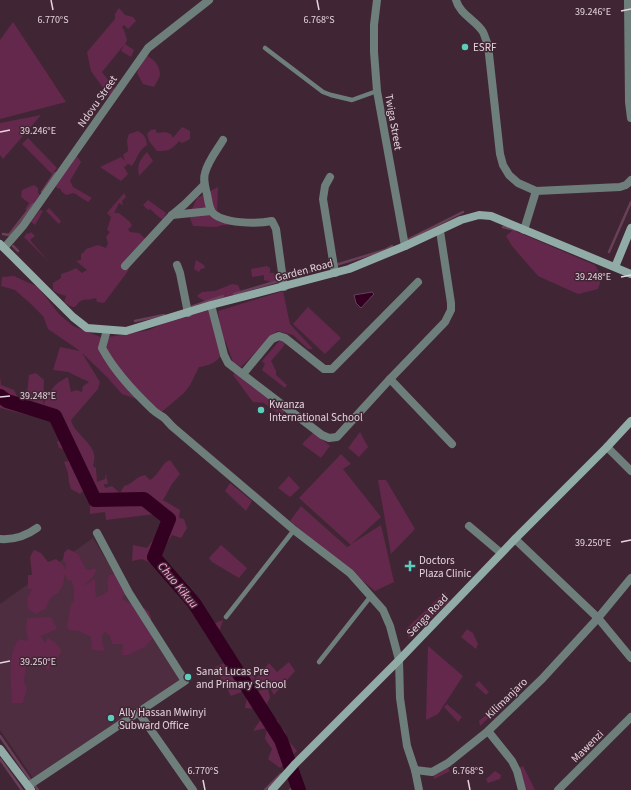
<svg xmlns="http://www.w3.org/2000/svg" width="631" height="790" viewBox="0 0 631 790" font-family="'Source Sans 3',sans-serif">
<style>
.built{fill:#4d2d3f}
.green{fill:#63284b}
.water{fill:#330021;stroke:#694059}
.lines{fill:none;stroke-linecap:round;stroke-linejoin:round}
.stream{stroke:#694059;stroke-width:2.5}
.river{stroke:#330021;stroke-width:14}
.lane{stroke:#6e7f7b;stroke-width:4.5}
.street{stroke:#6e7f7b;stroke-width:8}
.secondary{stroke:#91aca6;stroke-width:8}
.ticks{fill:none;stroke:#e6d4dd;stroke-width:1.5}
.poi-dot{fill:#5bcebc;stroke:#402634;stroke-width:1.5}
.labels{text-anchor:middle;stroke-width:3;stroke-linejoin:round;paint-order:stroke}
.poi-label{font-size:11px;fill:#e6d4dd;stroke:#402634;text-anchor:start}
.street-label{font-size:11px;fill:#e6d4dd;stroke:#402634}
.water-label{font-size:12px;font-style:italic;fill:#ffa7d7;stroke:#402634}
.ticks-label{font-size:10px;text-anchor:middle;fill:#e6d4dd;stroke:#402634;stroke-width:3;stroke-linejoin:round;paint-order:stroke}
</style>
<rect width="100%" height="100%" fill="#402634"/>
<polygon class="built" points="93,538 180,680 35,781 0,730 0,604"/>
<g class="green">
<polygon points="119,8 125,15 133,17 136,21 128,29 124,25 122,27 124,30 127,40 125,44 134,50 131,57 121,51 124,45 102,72 117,92 109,96 91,71 87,52 115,19 115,14"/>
<polygon points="13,22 66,102 0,119 0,40"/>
<path d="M145,55C153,58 160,65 160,75C159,79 156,83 154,87L143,84L137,73L140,62Z"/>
<polygon points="41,115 3,159 0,155 0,123"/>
<path d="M182,127L190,131V139L182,143L179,141C172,150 168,151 157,151L149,141L147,134L151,130L155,129L157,133L165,132L171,134L173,138Z"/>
<path d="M138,131C145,135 146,138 147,145C138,151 138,157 132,166L127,163L128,164L124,167L128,174L121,181L100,167L121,157L125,161L123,155L128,151L127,140L129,134Z"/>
<polygon points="28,138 57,168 52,174 22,144"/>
<path d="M147,152L153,161L139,176C137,164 139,161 147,152Z"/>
<polygon points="77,156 81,162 70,181 73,187 92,198 88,202 74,193 66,195 61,191 61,189 57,188 55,185"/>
<polygon points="34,185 38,188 38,193 42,197 27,211 25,209 29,203 21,197 22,190"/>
<polygon points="218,187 217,216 235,225 223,225 216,227 193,226 188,213 193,207 197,198"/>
<path d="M124,193L126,197L122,201L123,205L119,203L114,213H119L130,222L132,226L128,229L130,232L139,233L149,242L131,259L128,271L104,303L97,302L96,298C91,300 87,299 83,300C74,303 79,313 64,302L66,296L57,293L53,290V283L61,278V274C66,272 71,271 76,268L82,273L87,270L76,261L81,260V254L84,252L86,249L98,245L106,248L108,243L106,237L110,232L107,230L111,217L107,213Z"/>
<polygon points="148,200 166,213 163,219 160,218 150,209 148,210 143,205"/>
<polygon points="49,208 61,221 59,224 46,211"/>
<polygon points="40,210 43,211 35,225 31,222"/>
<polygon points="513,230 595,265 602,277 598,289 578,294 538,276 512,246 506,236"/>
<polygon points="31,232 35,236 30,240 49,262 24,237 27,233 29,234"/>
<polygon points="196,260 204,265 205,268 201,269 199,272 194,269"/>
<polygon points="267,266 270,268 270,273 274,273 277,281 275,283 264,280 264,275 252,277 251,269"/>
<path d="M14,276L38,287L59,314L73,326L103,338L149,330L183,314L192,315L194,311L201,306L211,311L219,320L218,311L283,291L290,324L313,349H308L293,335L277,331L241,367L233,362L225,340C222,358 218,364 199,367L190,385L184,393L158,415L137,399L122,394L107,377L82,353L100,382L98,389L71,420C73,432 91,441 94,454C95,457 94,463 93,466L96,468L97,482L105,479L106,474L108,484H104L105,488L112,486L120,493L124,486C133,484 135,477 145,475L150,480C159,475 162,462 170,460L180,474L172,484L163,500L180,510L179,518L184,519L187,528L181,538L172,535L154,565L142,559L132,561L133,545L147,548L163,526L161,519L155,514L106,520L105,512L90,514V495L83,491L80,494L71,489L69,482L68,473L64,462L71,460L66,450L59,448L57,442L62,438L59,428L53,420L40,418L0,408V376L1,385L14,390L18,398L27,394L29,375L36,373L44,380L43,405C50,391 53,384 68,377L71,392L76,390L82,392L83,386L89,382L68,372L53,370L60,347L80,351L48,329L43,316L31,304L15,290L1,286L2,277Z"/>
<path d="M232,284L238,285L241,292L237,297C223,300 209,307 197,296L202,292L215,291Z"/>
<polygon points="308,307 341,338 325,354 293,324"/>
<polygon points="280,340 285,341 284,346 271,361 276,371 276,375 287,385 285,388 262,370 265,364 262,361"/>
<polygon points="236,372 286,409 281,416 264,403 253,402 233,375"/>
<polygon points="314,432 330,446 321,458 302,444"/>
<polygon points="360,432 368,447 359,457 348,448"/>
<polygon points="341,454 351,464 343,469 381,517 351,544 381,525 394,582 375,591 290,521 301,506 347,547 351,545 299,498"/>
<polygon points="289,476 300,488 290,497 278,488"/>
<polygon points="378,480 386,480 415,529 391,554"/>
<polygon points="230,483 252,501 246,511 225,491"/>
<polygon points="221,545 247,568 239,578 212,562 209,558"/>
<polygon points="68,549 78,554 86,569 89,570 95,568 96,571 93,577 83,586 95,579 96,597 102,595 108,591 107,582 109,575 120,572 128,582 128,589 122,599 139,609 144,608 149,612 151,618 152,639 145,647 128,655 122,655 123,644 112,644 110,636 105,632 102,635 102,642 105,651 92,650 91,637 79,631 69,630 67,627 71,603 74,602 74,588 71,580 67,580 65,574 63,585 58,593 51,597 45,609 36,614 28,609 27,598 32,589 28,589 28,575 32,575 30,557 34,550 41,553 48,562 56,559 64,566 64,570 66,564 63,560 64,553"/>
<polygon points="445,592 450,601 409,639 406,629"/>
<path d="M51,617L57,629L41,636L45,643L48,638L56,643L62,651L58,658L53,659L52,665L48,670L40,664L35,655L27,661L24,681L27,688L23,703H12C12,684 6,655 19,639L28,641L26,630L27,618Z"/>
<path d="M210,620L213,624L223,620L219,632C227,649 239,666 255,677L252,683L258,691L268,688L270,698L266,705L275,720H278L280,727L285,731L288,740L297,751L280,768L268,759L272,749L265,739L267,728L253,731L261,719L256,709L245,708L247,697L244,691L231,696L215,667L229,661L206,623Z"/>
<polygon points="467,629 473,633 478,644 476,649 461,637"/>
<polygon points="428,646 463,676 438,714 426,720"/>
<polygon points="289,662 295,671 274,695 270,688 263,688 255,679 269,663 277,672"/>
<polygon points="479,681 489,692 486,695 475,685"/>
<polygon points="447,704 462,717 458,722 444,707"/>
<polygon points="492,710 496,711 480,726 479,721"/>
<polygon points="447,766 450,771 434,779 434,773"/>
<polygon points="523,766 535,790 524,790 517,769"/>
<polygon points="495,771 501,775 500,779 488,783 486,779"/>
</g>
<polygon class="water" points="372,292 374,294 361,308 356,303 354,295"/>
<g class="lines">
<g class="stream">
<polyline points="42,192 55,173"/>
<polyline points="503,227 516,230"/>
<polyline points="3,234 9,235 33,204"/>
<polyline points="407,240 463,212"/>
<polyline points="13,246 18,251"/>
<polyline points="609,252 631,202"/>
<polyline points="329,267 385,250 392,246"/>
<polyline points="234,294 319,269"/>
<polyline points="188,308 223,296"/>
<polyline points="135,321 164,315"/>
<polyline points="0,736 31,781"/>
<polyline points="0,759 22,790"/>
<polyline points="35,786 38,790"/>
<polyline points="265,790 281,774"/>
<polyline points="290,790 297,784"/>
</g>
<polyline class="river" points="0,396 7,401 55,416 95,500 144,499 169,519 154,557 194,603 281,740 299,790"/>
<g class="lane">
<polyline points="265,48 323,92 331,95 352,100 377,91"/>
<polyline points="226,617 294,530"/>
<polyline points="319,662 371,596"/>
</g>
<g class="street">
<polyline points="377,0 374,25 374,52 377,91 405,246"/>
<path d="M456,0C460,15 476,20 483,32C485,36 486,41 488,45L500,154L503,165L509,175L518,183L536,191L620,187L626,185L631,180"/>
<polyline points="628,0 629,102 631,118"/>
<path d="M223,140C217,150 208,161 205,173C203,180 205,187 207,194C208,199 209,208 212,212C222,224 258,224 272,221L276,229L284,287"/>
<polyline points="330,177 325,186 323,199 335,273"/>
<polyline points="172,215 211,211"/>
<polyline points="524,230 536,191"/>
<polyline points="4,248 23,226 148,48 209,0"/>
<polyline points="177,265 180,273 188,313"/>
<polyline points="125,266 172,215 185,204 204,185"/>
<polyline points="211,305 224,355 228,363 322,435 329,438 337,437 390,379 445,322 451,310 451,303 440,231"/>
<path d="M107,330L102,348C115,372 133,391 153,410C156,413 160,415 163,417C167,420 170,425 174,428L294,530L350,573L383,610L390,626L399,660L400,698L407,746L415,770L419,790"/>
<polyline points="243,374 272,339 279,336 285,338 324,369 332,369 418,282"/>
<polyline points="390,379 452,444"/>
<polyline points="607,447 631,471"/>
<polyline points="469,526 501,553"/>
<path d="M0,539C14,540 26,536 37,528"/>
<polyline points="515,539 598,618 631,658"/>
<polyline points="139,713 193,790"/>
<polyline points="488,731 512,761 517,771 522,790"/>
<polyline points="415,770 432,772 448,763 488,731 542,679 598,618 631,578"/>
<polyline points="28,786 185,681 129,593 97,533"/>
<polyline points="558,790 631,717"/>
</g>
<g class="secondary">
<polyline points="0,244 73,317 87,328 126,331 211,305 349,269 405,246 461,220 479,215 491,216 631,274"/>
<polyline points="615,267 631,228"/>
<polyline points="0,749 31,790"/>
<polyline points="272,790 295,764 399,660 515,539 607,447 631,421"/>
</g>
</g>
<path class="ticks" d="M51,0L53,10M317,0L319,10M621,11L631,9M0,132L10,130M621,277L631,275M0,397L10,396M621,542L631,540M0,663L10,661M203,780L205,790M468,780L470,790"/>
<g class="poi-dot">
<circle cx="465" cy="47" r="4"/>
<circle cx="261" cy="410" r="4"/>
<path d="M408 560h4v4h4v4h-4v4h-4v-4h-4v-4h4z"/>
<circle cx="188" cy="677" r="4"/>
<circle cx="111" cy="718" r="4"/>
</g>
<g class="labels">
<g class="poi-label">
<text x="473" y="51">ESRF</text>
<text x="269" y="408">Kwanza<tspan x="269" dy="13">International School</tspan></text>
<text x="419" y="564">Doctors<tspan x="419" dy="13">Plaza Clinic</tspan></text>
<text x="196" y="675">Sanat Lucas Pre<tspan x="196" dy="13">and Primary School</tspan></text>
<text x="119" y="716">Ally Hassan Mwinyi<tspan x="119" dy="13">Subward Office</tspan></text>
</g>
<g class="street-label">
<text transform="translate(97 101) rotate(-55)" y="4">Ndovu Street</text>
<text transform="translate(394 122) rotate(80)" y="4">Twiga Street</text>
<text transform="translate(304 270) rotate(-15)" y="4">Garden Road</text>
<text transform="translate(427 615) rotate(-46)" y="4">Senga Road</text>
<text transform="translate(506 698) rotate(-44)" y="4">Kilimanjaro</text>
<text transform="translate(587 746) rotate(-45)" y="4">Mawenzi</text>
</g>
<g class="water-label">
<text transform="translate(178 585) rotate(50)" y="4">Chuo Kikuu</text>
</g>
</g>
<g class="ticks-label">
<text x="593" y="15">39.246°E</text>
<text x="53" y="23">6.770°S</text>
<text x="319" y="23">6.768°S</text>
<text x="38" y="134">39.246°E</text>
<text x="593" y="280">39.248°E</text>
<text x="38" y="399">39.248°E</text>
<text x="593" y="546">39.250°E</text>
<text x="38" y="665">39.250°E</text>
<text x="203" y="774">6.770°S</text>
<text x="468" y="774">6.768°S</text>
</g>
</svg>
